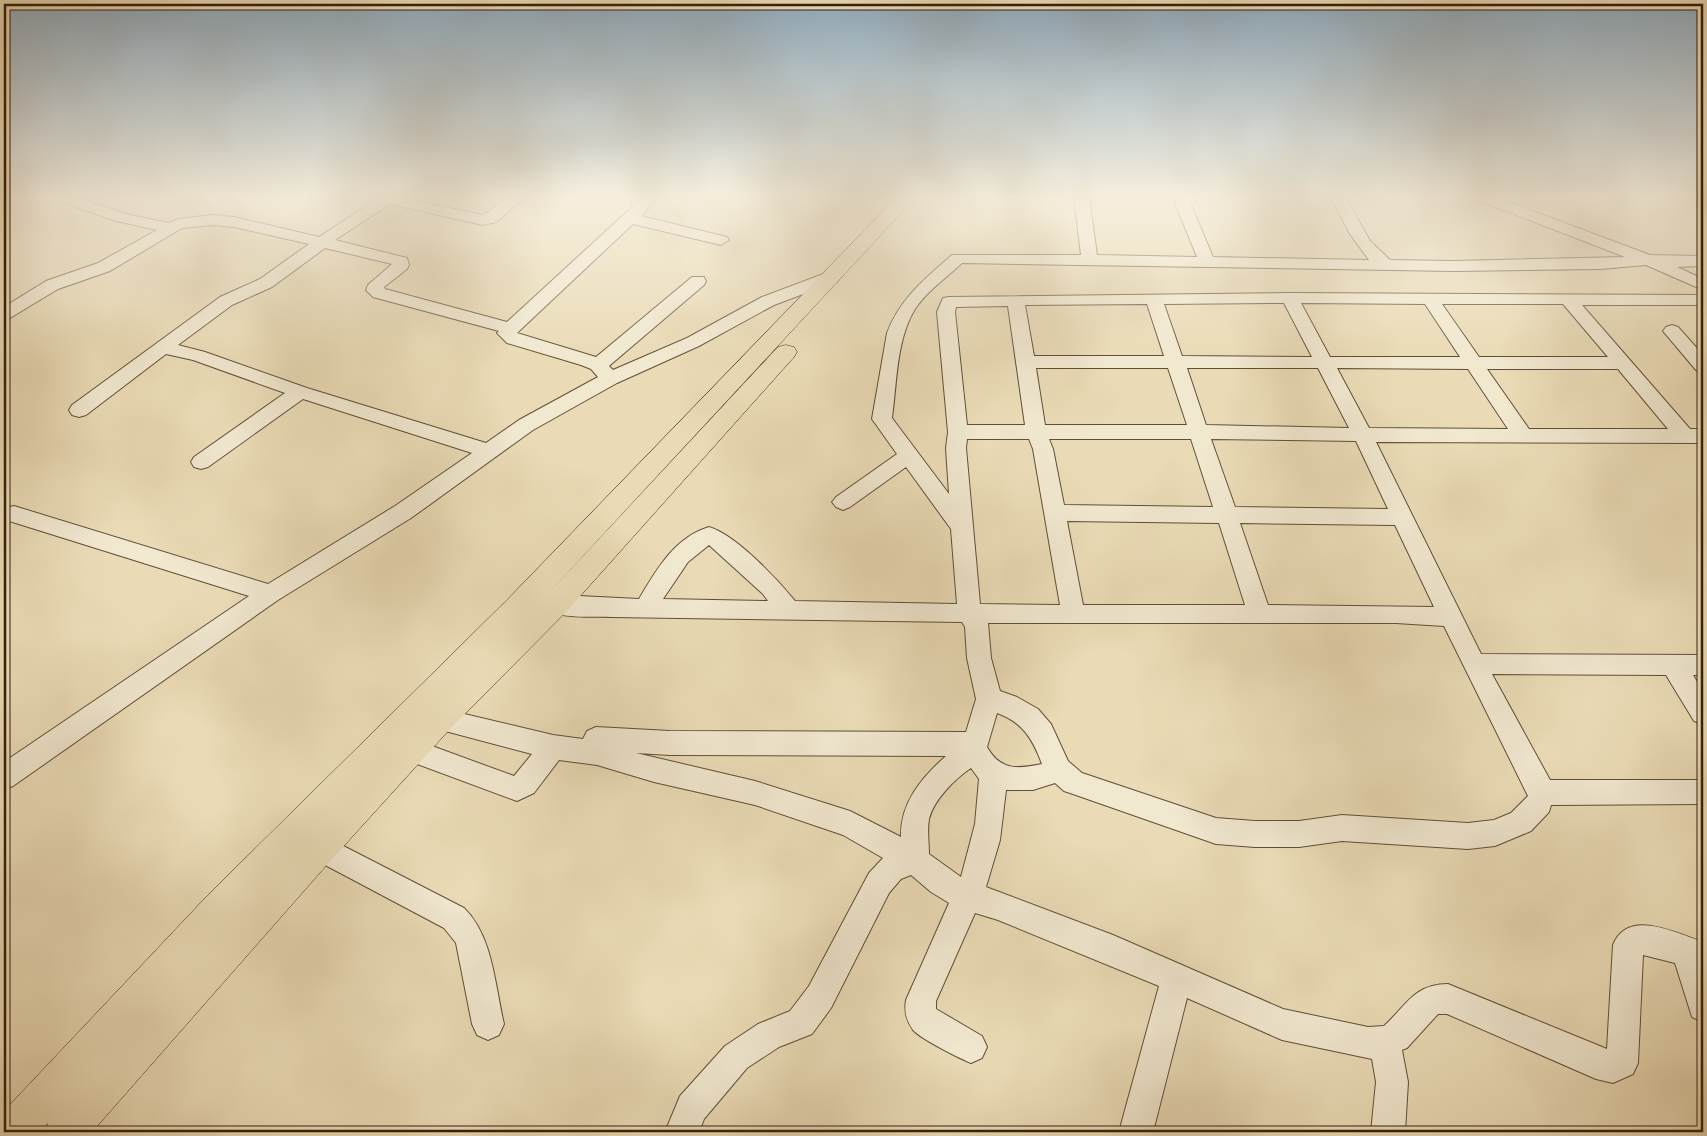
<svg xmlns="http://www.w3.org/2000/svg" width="1707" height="1136" viewBox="0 0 1707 1136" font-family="'Sorts Mill Goudy',serif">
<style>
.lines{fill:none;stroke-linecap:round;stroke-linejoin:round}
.minor-casing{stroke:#624e36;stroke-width:2}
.major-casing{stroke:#341f0c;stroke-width:1}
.minor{fill:#f1e8d0;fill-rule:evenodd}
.major{fill:#eadbb6;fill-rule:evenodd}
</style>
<rect width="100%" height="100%" fill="#eadbb6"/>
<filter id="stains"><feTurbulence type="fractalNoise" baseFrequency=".004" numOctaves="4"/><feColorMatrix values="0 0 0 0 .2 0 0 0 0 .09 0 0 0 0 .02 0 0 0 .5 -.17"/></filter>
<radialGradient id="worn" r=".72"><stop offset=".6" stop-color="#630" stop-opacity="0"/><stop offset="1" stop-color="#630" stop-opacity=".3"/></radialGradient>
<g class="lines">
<g class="minor-casing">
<g id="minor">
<path d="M56,198H78L126,214L169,223L178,219L213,215L234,217L319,237L376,200L375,198H402L483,215L508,198H524L496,222L483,225L390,204L335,240L407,258L409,265L407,269L384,287L385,289L507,322L642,198H658L641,216L727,237L729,240L721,245L633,224L517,333L596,357L692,277H704L706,281L704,285L609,366L613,370L687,338L762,297L826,273H838L840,277L838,281L774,305L699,346L617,383L533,430L411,518L278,600L13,786L4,789V762L249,596L6,520L4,515L6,508L14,506L268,584L395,506L472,453L303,399L208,467L201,469L194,467L191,462L194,457L285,393L193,360L166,354L86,415L79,417L72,415L69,410L72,405L220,297L260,279L309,244L234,227L213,225L182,228L110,271L58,289L10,318L4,319V307L46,281L98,263L157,230L116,221L59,201ZM325,248L392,264L368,285L366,290L373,297L499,331L497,333L507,343L581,365L591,369L598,377L519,420L486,443L307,388L205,352L178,345L232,305L272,287Z"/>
<path d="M1074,198H1089L1097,255L1197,257L1173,198H1188L1213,257L1369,260L1350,234L1331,198H1346L1370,241L1390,260L1454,261L1625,257L1480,201L1477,198H1498L1650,255L1703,256V266L1677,267L1703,279V290L1646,265L1600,269L1454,271L962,263C946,278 927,291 915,309C896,340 897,383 892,418L949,494L946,448L948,432L937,312L943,298L949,297L1290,293L1703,295V305H1582L1690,429H1703V443L1376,442L1481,654L1703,655V675H1693L1703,692V724L1694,721L1666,675L1492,674L1550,780H1703V804L1551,805L1549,812L1531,831L1495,846L1468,849L1342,841L1299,847H1255L1216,844L1073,794L1064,791L1055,783L1033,790H1006L1000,840L986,887L1113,935L1283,1009L1368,1027L1384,1026C1406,1006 1414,984 1448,984L1607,1049L1613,945C1628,908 1675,933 1703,942V1022L1692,1017L1675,963L1643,955L1638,1063L1633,1074L1613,1083L1596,1079L1447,1014H1438L1407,1048L1402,1050L1408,1082L1405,1132H1371L1376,1082L1372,1059L1282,1040L1187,998L1153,1132H1119L1159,986L998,920L975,913L936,1001V1009L982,1036L987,1047L982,1058L971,1063C959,1058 921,1039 913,1030C906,1020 904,1011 906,1000L949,903L931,892L911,875L901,879L889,893L831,1008L812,1034L779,1047L747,1068L704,1119L699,1132H665L680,1096L725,1046L758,1024L790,1011L809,986L869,873L883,858L843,835L755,805L654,782L597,765L559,760L534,793L517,801L401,758L397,750L401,742L410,738L514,776L532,754L430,727L426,719L430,711L439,708L553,735L583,739L587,731L596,727L670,731L966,732L976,699L967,658L965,627L962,622L611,617C589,616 544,621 532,598L536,591L544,589L559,595L639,599C656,570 675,537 709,527C736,535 777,579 795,601L957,604L951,529L906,467L850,507L843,510L836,507L832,502L836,497L897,454L872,419L887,333C900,298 926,278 952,255H1081ZM1284,303L1312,357L1182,356L1164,304ZM1301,303L1425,304L1460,357H1330ZM1147,304L1164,356H1034L1025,305ZM1442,304H1563L1608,357H1479ZM1008,306L1025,425H967L955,312L956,307ZM1036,368H1168L1187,425H1045ZM1187,368H1318L1349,428L1206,425ZM1337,368L1468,369L1508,429L1369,428ZM1487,369H1618L1668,429H1529ZM967,439H1029L1033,449L1060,605L980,604L966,448ZM1049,439H1191L1213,507L1064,505L1053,449ZM1211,439L1356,441L1388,509L1235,507ZM1067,521L1219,523L1245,605H1083ZM1240,523L1395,525L1434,607L1268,605ZM709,545L763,594L768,601L663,599L688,562ZM988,623H1396L1444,626L1528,796L1511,813L1494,820L1468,823L1342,815L1299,821H1255L1216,818L1082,773L1068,761L1051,724L1038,709L1017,697L1000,691L991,658ZM997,713C1023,722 1033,740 1042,764C1017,769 1001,771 987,747ZM636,753L670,755L946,756C922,777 900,803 901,837L850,811L755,781ZM971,768L979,779L975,824L961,877L929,854C929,842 927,830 929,819C934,799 956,778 971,768Z"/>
<polygon points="1687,198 1703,198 1703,208 1698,206"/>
<polygon points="1672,325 1678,327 1703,355 1703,372 1696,370 1663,331 1666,327"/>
<path d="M320,834L464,908C493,936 495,986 504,1024L499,1035L488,1040L477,1035L472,1024L456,943L444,928L310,857L306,847L310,837Z"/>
</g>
</g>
<g class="major-casing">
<polygon id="major" points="896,198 915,198 544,598 778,347 786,345 794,347 797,352 794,357 566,612 450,729 332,859 92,1132 45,1132 48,1123 40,1132 4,1132 4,1111 208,895 506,601"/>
</g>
<use href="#minor" class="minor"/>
<use href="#major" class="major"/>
</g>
<linearGradient id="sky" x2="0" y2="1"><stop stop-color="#90aabd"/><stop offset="0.55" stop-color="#f6efde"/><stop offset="1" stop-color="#f6efde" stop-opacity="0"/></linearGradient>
<rect width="1707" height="357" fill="url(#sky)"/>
<rect width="1707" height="1136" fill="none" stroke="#eadbb6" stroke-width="20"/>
<rect x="5" y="5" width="1697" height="1126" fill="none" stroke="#341f0c" stroke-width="2.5"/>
<rect x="10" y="10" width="1687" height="1116" fill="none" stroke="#341f0c"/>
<rect width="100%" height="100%" filter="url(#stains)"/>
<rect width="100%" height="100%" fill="url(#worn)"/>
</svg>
